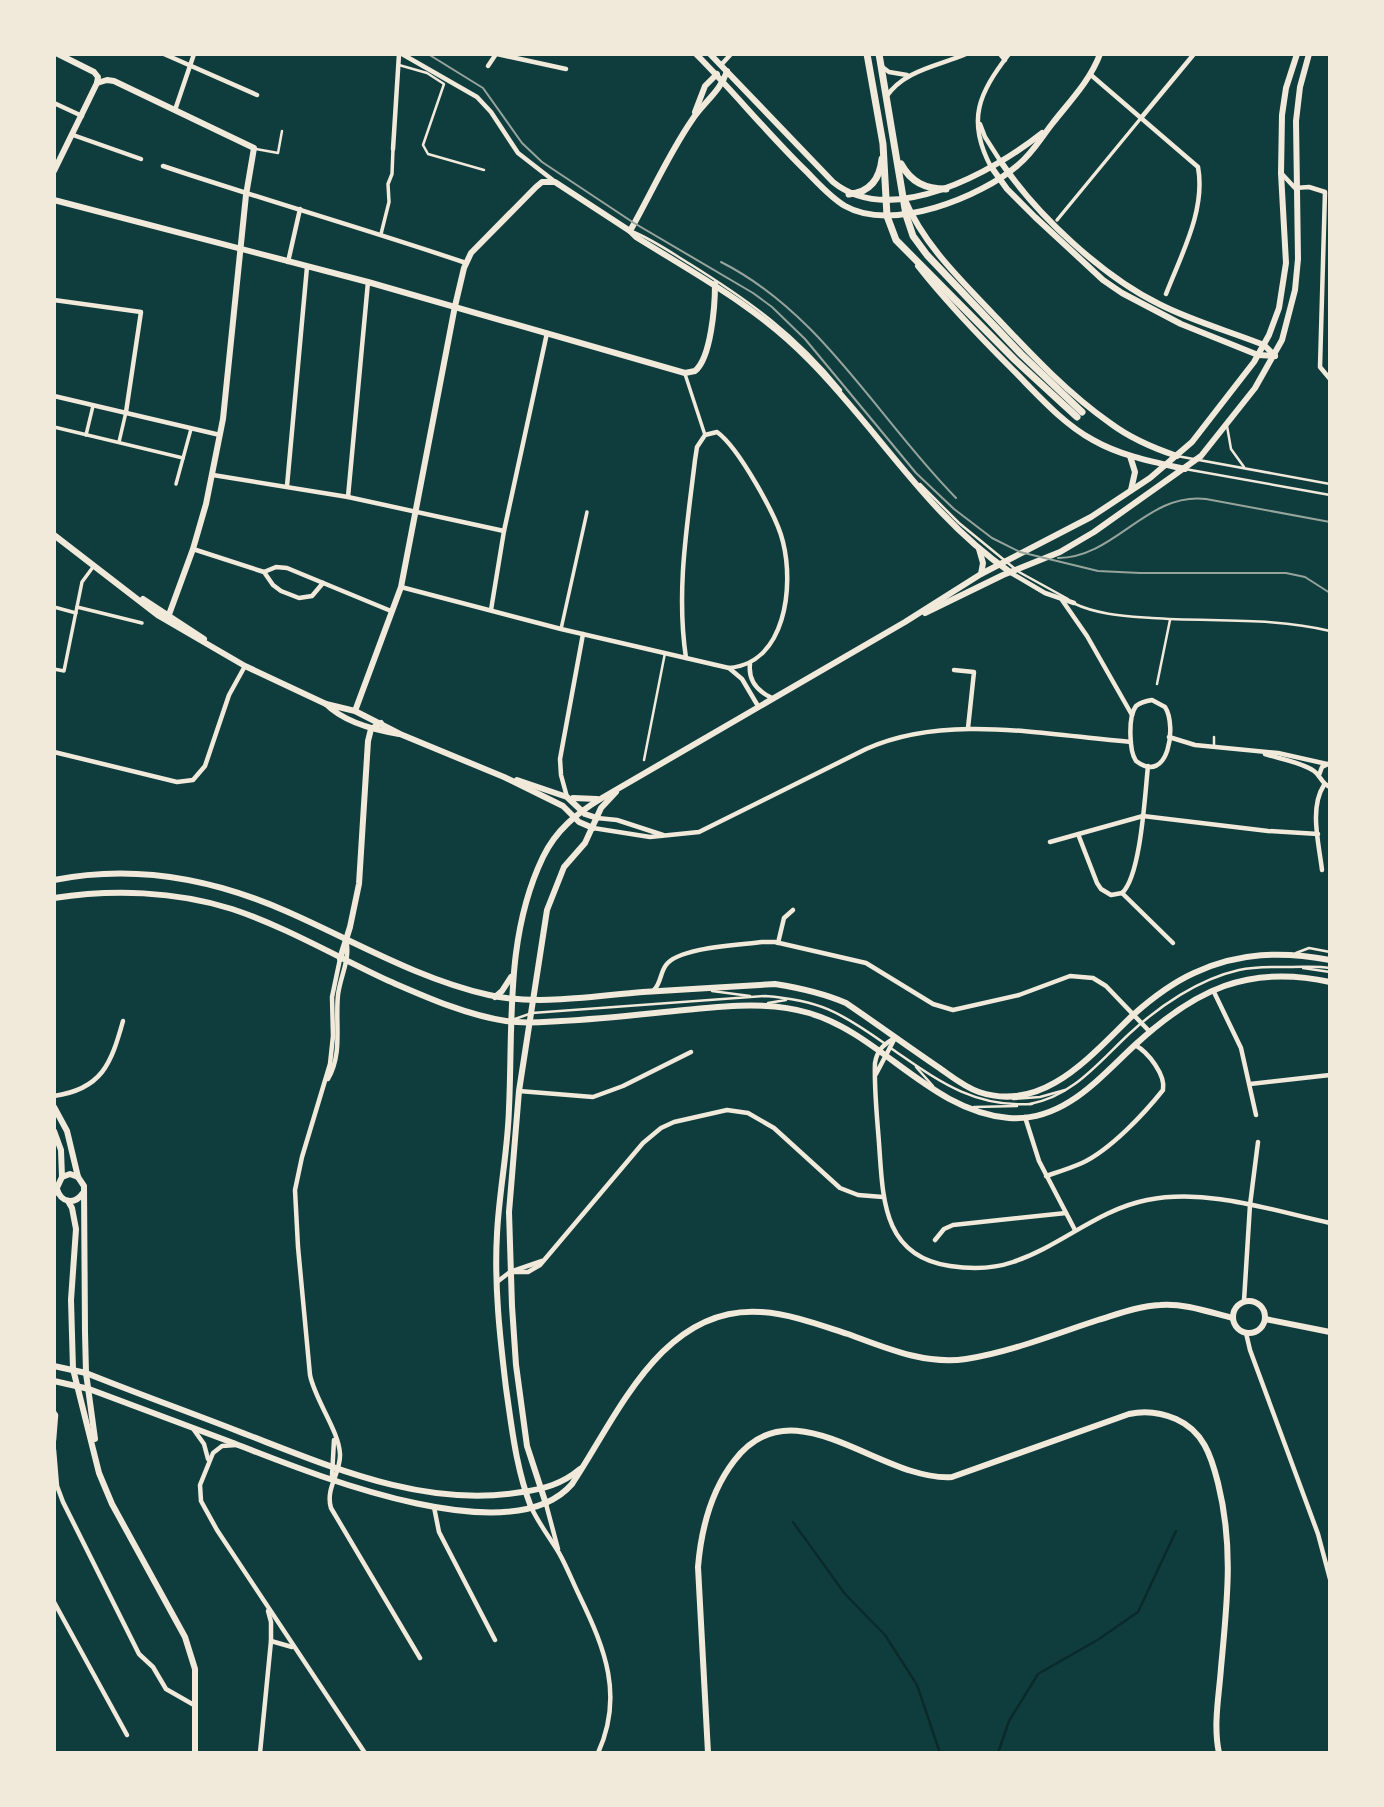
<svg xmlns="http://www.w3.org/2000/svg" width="1384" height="1807" viewBox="0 0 1384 1807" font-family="'Noto Sans',sans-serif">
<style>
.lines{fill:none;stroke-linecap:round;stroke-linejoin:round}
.stream{stroke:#0a2a2b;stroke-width:2.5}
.service{stroke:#f1e9da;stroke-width:2.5}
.pedestrian{stroke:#f1e9da;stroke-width:3.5}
.minor{stroke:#f1e9da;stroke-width:4.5}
.tertiary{stroke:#f1e9da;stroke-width:6}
.secondary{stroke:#f1e9da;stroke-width:7}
.tram{stroke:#97a49c;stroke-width:2}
</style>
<rect width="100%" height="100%" fill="#0f3d3e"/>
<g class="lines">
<g class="stream">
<polyline points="793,1522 845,1594 885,1635 917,1685 940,1753"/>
<polyline points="998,1753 1009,1721 1038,1674 1099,1639 1138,1612 1176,1531"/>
</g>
<g class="service">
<polyline points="399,65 427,73 444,84 423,145 428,154 484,170"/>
<polyline points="256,149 278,153 282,131"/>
<path d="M634,232C653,240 672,253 690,264C751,302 795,334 841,390"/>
<polyline points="1227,426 1231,449 1244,467"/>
<polyline points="1177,456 1330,484"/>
<polyline points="1185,469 1330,495"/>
<polyline points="920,484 959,523 1014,568"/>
<polyline points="1019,572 1068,599"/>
<path d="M1073,603C1098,615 1126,616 1152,618C1211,622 1273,617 1330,631"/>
<polyline points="1157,684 1170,620"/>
<polyline points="1214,747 1214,737"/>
<polyline points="644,760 665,653"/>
<polyline points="1296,953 1309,948 1330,952"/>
<polyline points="1303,968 1330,972"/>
<polyline points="712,991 750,996"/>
<polyline points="768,1003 786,1000"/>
<path d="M512,1020L532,1013L765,996C819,1000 840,1012 884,1043"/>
<path d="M889,1047C936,1079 972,1108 1032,1104"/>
<polyline points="916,1067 933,1086"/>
<polyline points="1013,1099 1040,1097 1065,1090"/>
<path d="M1030,1104C1073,1096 1098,1063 1129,1034C1159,1006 1199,979 1239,970C1257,966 1274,967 1292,967C1305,967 1317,966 1330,968"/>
<polyline points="974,1107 1017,1106"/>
</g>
<g class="pedestrian">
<polyline points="1057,220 1141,118"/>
<polyline points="381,234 389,202 388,184 392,174 393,149"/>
<polyline points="685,374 705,435"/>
<polyline points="54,427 183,458"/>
<polyline points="86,435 93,406"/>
<polyline points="119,442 126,412"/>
<polyline points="176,484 191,429"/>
<polyline points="54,607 76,613"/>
<polyline points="77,607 142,623"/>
<polyline points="561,629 587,512"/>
<polyline points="54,669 64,671 82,582 93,567"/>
</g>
<g class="minor">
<polyline points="164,54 257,95"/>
<polyline points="402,54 477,97 491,112 518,153 554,181"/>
<polyline points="497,54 566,69"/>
<polyline points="1000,54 1005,60"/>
<polyline points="721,65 731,54"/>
<polyline points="488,66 496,54"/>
<polyline points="881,66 889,72 907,75"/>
<path d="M1091,75L1198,167C1206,210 1181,255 1166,294"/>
<path d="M886,97C904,70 938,66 966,54"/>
<polyline points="54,103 82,116"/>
<polyline points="175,110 194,54"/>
<polyline points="1141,118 1194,54"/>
<polyline points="980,124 985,137 1001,162"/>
<polyline points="73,135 141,159"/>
<polyline points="393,149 399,54"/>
<path d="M163,166C264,200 366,229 466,263"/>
<path d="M991,167C966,120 979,93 1009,54"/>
<polyline points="1282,174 1295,188 1309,187 1325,192 1320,367 1330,379"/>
<polyline points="288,262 300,209"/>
<polyline points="54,300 141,312 126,412"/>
<polyline points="54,396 220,435"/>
<polyline points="213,475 348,497 504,531"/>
<polyline points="287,486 307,267"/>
<polyline points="348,497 368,282"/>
<polyline points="193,549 264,572 273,585 281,591 299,598 312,596 323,583"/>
<polyline points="264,572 276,567 287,568 391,611"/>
<polyline points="1011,573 1045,593 1074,603"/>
<polyline points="401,587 561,629 729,668 742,679 758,706"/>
<polyline points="1062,600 1087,636 1132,715"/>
<polyline points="491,610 504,531 547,333"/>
<path d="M686,658C676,591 687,527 695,460L697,447L705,435L717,432C738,447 777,516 783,542C794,586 786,663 729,668"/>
<path d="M750,664C748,681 757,691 772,698"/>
<polyline points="954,670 974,672 968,728"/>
<path d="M1152,700L1165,707C1177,725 1169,786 1136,761C1129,751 1128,716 1136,706C1141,702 1146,701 1152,700Z"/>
<polyline points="1169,737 1195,745 1278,753 1327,764"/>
<polyline points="54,752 177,782 193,780 205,766 229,695 245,666"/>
<path d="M1265,754C1280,759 1301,762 1314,771C1321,776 1321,783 1330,787"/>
<polyline points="1319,775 1322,767 1330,763"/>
<polyline points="567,797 561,775 560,759 583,634"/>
<polyline points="597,818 617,820 663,835"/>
<path d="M593,828L650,837L699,832L866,749C945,713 1046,735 1131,742"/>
<polyline points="1078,834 1097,883 1101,889 1111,895 1122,893"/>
<polyline points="1050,842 1143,816 1268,831 1318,834"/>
<path d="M1322,870C1319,844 1309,808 1324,785"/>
<path d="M1122,893C1141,876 1145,793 1148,766"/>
<polyline points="1122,893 1173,943"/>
<polyline points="778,943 784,918 793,910"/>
<path d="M340,959L332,997L333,1036L330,1064L302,1157L295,1190L298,1247L310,1375C315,1400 339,1431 340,1454C341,1473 325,1488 331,1508L420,1658"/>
<path d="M654,990C661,983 660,973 666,965C679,947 740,945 762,942H775L866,963L933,1004L953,1010L1019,995L1070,976L1093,978L1106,986L1150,1032"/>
<polyline points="1213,990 1241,1048 1256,1115"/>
<path d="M895,1038C884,1044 877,1050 875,1063C874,1089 877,1116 879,1143C883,1198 882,1256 950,1266C971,1269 993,1269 1013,1262C1061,1246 1097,1210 1147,1200C1208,1188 1270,1210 1330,1223"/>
<polyline points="876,1074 895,1038"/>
<path d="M328,1079C343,1053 335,1024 338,995C340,977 351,958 346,940"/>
<polyline points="1250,1084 1330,1075"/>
<polyline points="519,1091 593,1097 623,1086 691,1052"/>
<path d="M54,1096C102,1089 111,1064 123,1021"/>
<polyline points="1025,1117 1039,1161 1075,1230"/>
<path d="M1046,1176C1058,1172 1071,1168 1082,1163C1110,1150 1144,1114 1163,1090C1166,1075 1148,1052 1135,1045"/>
<polyline points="935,1240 944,1229 953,1225 1066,1213"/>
<polyline points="511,1272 528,1272 540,1265 643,1143 661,1128 674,1122 727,1110 748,1113 774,1128 840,1188 858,1195 883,1197"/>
<polyline points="497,1282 510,1272 542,1261"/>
<polyline points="1244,1301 1250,1205 1258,1142"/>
<polyline points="1246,1333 1250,1350 1318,1534 1330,1579"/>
<polyline points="54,1412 56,1415 54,1440"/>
<polyline points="194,1430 204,1444 208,1459"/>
<polyline points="236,1445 222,1446 213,1453 200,1485 201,1501 217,1530 365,1753"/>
<polyline points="54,1450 57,1486 63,1502 139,1654 153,1667 166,1689 194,1705"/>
<polyline points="332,1476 334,1440"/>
<polyline points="546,1504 558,1549"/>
<polyline points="434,1507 439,1532 495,1640"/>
<path d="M531,1507C539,1524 550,1538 559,1553C567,1567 573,1583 580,1597C605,1649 624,1696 598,1753"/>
<polyline points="54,1602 127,1735"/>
<polyline points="271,1641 292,1647"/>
<polyline points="260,1753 271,1641 271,1622 268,1611"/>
</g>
<g class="tertiary">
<polyline points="58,54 94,72 98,77 97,83"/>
<path d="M696,54C734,92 767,133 806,171C818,183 830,197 845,206C892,233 981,197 1018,165C1032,154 1041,138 1052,124C1069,102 1090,81 1100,54"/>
<path d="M710,54L833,182C891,229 993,172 1042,133"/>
<polyline points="97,83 107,80 114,81 254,148 246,195 223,419 206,504 193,549 167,620"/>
<polyline points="695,112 705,86 717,74"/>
<path d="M1001,162C1037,215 1102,276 1159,304C1192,321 1229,331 1264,345L1275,356"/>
<polyline points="992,168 1007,189 1035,217 1103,280 1122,293 1181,324 1258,355 1275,356"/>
<polyline points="54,171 97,83"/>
<path d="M54,200L368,282L685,373L695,371C711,358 715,306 715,284"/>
<path d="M905,200C924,245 960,279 993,314C1029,352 1067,393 1110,423C1130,438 1153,448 1177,456"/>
<path d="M630,231C651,194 668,155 692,120C703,103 721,91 727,71"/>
<path d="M918,266C947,303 979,336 1012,369C1037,394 1062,423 1093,440C1121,456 1153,462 1185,469"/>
<polyline points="1130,456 1135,472 1131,490"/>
<polyline points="54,535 159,616 245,666 326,704 355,711 400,734 504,777 563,806 579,822 593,828"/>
<polyline points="979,549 983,563 981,574"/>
<polyline points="143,599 204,639"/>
<polyline points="925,613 1003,575 1060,552 1094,532 1201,456 1255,388 1282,340 1295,290 1298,259 1296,121 1300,87 1309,54"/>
<path d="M326,704C344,722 374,730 399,734"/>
<path d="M355,711L401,587L455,306L464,268L471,253L536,187L542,182H555L630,231L636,237C697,275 759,308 809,360C878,429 928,516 1010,572"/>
<polyline points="517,780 567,797 585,814 597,818"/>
<polyline points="573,798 597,799"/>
<path d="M54,880C134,864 214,879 288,912C354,941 418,979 489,995C538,1006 593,996 643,992C687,989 731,987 775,984C800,988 823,993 846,1003C877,1024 907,1046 938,1067C951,1076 964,1087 979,1092C1044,1114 1092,1054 1133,1015C1151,999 1172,983 1194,973C1238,952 1283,951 1330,960"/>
<path d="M54,898C112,889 175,891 232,909C286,927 337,957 389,981C426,997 466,1015 506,1021C524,1024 543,1022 561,1021C603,1019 644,1014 685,1010C726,1006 769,1001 809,1013C881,1034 930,1111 1009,1118C1064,1122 1099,1078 1136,1044C1195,990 1248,964 1330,982"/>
<polyline points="340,959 350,927 359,884 368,741 371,729 381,723"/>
<polyline points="495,997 502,991 511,977"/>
<polyline points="54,1107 67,1131 78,1177 84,1186 85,1332 86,1373 95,1439"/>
<polyline points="54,1131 61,1150 62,1177"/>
<path d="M57,1189C61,1203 75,1205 83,1193"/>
<polyline points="54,1194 62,1177 70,1174 78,1177"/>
<polyline points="68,1201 72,1208 76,1229 71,1300 73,1369 99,1473 112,1504 185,1637 195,1669 195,1753"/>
<circle cx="1249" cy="1317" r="16"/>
<polyline points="1265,1319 1330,1332"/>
<path d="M54,1366L86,1373C136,1393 186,1411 235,1430C327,1465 422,1509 522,1492C544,1489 562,1484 580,1469"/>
<path d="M54,1381L89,1389C135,1406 182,1424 228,1441C303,1470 509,1557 572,1484C618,1415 662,1305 761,1312C791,1314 820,1325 848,1334C886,1348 925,1365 966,1359C1011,1352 1055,1334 1098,1320C1118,1314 1139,1306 1160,1305C1184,1303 1209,1312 1233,1318"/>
<polyline points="546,1504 527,1446 516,1365 512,1306 509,1212 519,1091 547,910 564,867 585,843 601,808 616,792"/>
<path d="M531,1507C516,1468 512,1429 506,1388C500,1338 494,1285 497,1234C499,1192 508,1150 509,1108C513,1023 505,936 543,857C556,830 577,813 602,798L905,622L981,574L1091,517L1150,478L1192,442L1254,362L1269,335L1279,308L1286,263L1281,173L1282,115L1286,88L1297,54"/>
<path d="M708,1753L698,1567C701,1531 711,1491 734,1461C793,1382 880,1482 952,1477L1129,1414C1146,1410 1160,1412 1176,1419C1203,1431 1211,1455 1218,1483C1234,1547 1227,1603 1221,1668C1219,1696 1213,1725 1219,1753"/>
</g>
<g class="secondary">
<polyline points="867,54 883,144 887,216 896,240 1015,360 1077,417"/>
<polyline points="879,54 906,215 913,236 927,255 1021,354 1082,412"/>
<path d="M901,164C911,182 925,189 946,189"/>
<path d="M849,194C870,193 880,178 882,159"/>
</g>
<g class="tram">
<polyline points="428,54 483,88 522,143 542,162 634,223 753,293 772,307 805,339 916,473 954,509 992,538 1020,552 1098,571 1140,573 1286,573 1305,577 1330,593"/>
<path d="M721,262C822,313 878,419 956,498"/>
<path d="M1058,558C1115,558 1147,492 1206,499L1330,522"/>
</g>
</g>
<rect width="1384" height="1807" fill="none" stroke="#f1e9da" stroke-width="112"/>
</svg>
